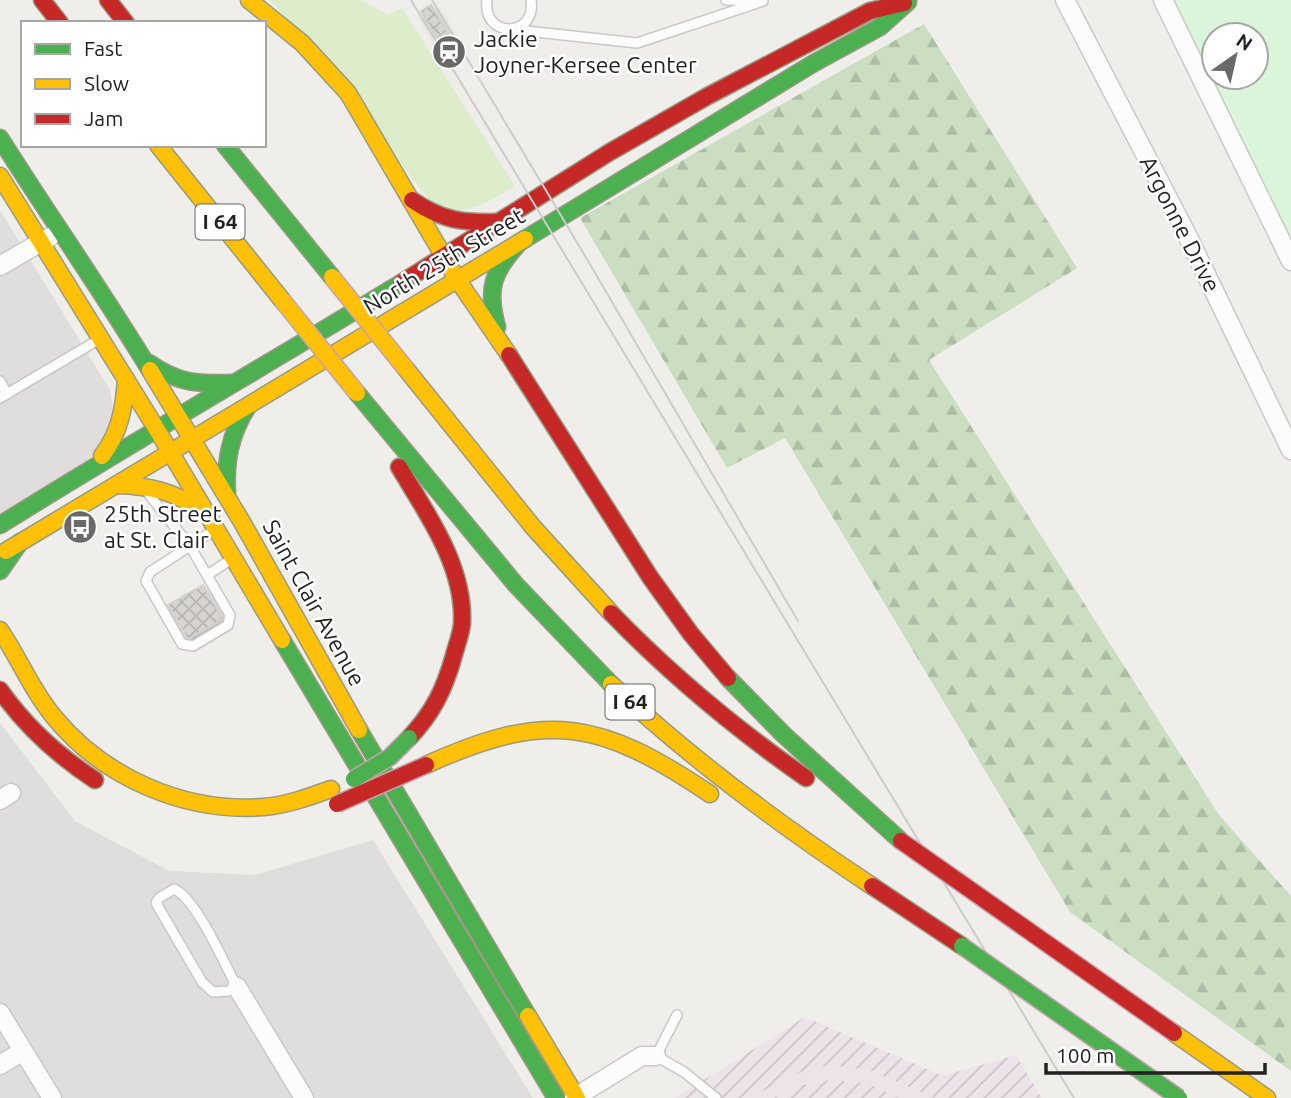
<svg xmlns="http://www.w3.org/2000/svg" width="1291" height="1098" viewBox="0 0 1291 1098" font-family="Ubuntu,sans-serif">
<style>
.residential{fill:#dfdedc}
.industrial{fill:url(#industrial-furrows)}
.railway{fill:#ede4e9}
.grass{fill:#ddeccb}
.forest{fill:url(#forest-firs)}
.park{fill:#daf5da;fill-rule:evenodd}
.building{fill:url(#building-cross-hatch);stroke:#d3d0cc;stroke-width:2;filter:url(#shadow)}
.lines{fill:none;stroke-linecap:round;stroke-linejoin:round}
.lane-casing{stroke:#c9c8c7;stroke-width:12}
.street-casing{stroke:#c9c8c7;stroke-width:21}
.fast-casing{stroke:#999a82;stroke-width:19}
.slow-casing{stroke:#999a82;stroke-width:19}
.jam-casing{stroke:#999a82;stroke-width:19}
.lane{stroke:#fdfcfc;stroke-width:9}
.street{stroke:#fdfcfc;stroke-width:18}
.fast{stroke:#4caf50;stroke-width:16}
.slow{stroke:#ffc107;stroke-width:16}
.jam{stroke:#c62828;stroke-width:16}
.tram{stroke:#ccc;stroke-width:2}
.fast-bridge-casing{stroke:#c5a2ac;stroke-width:19;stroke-linecap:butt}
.slow-bridge-casing{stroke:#c5a2ac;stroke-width:19;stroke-linecap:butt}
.jam-bridge-casing{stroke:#c5a2ac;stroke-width:19;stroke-linecap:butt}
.fast-bridge{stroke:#4caf50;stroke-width:16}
.slow-bridge{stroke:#ffc107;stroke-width:16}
.jam-bridge{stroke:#c62828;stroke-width:16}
.labels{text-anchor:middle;stroke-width:5;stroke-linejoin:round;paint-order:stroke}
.shield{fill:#fff;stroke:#646464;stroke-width:2}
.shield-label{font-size:21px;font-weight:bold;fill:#222}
.poi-label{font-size:23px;fill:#222;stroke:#fff;text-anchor:start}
.street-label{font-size:23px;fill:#222;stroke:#fff}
</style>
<defs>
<pattern id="industrial-furrows" width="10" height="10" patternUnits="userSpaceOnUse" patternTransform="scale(1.75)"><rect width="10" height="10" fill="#ede4e9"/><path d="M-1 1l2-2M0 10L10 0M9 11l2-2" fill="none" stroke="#cbc3c8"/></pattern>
<pattern id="forest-firs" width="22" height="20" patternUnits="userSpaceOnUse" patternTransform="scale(1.75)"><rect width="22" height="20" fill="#cbdec1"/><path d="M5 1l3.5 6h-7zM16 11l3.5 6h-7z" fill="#aebea6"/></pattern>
<pattern id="building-cross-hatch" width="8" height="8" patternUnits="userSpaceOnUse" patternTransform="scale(1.75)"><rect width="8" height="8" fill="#d7d4d2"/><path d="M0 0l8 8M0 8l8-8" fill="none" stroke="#b8b6b4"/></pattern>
<filter id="shadow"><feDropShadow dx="3" dy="5" stdDeviation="3.5" flood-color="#0004"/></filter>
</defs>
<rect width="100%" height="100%" fill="#f0eeeb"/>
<g class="residential">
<polygon points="0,210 110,390 115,420 89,459 0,514"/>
<polygon points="0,723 75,821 169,871 255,875 373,840 533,1098 0,1098"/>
</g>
<g class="industrial">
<polygon points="805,1017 943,1076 1016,1055 1042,1098 935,1098 871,1071 835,1066 819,1067 752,1098 675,1098"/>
<polygon points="828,1080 858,1082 874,1086 899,1098 773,1098 798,1086"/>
</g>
<polygon class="railway" points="835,1066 871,1071 935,1098 899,1098 874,1086 858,1082 828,1080 798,1086 773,1098 752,1098 785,1077 819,1067"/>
<path class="grass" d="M271,0H361L388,15L402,8L515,186C490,201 469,214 439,212Z"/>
<polygon class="forest" points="924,24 1077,268 929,360 1219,815 1291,896 1291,1071 1070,912 785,438 727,468 580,218"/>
<path class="park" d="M1163,0H1291V261ZM1214,35H1256V77H1214Z"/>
<g class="building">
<polygon points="431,5 447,32 437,38 421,11"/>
<polygon points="203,585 223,619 188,639 168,605"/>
</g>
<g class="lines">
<g class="lane-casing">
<g id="lane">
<path d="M487,0C482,39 537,38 531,0"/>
<polyline points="726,0 756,1"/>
<polyline points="508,29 637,43 763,1"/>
<polyline points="0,381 7,394"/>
<polyline points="0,398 98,340"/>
<polyline points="147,492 190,546 230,615 228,625 193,646 182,644 146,581 150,572 213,531"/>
<polyline points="207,575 232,559"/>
<path d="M174,889C196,898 225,965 237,987L228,991L213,992L202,982L156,903L159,898Z"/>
<polyline points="677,1015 656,1056 684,1072 716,1098"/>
</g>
</g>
<g class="street-casing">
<g id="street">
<polyline points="1065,0 1186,233 1291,450"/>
<polyline points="1163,0 1291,261"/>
<polyline points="0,266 50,237"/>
<polyline points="0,800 11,793"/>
<polyline points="237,987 304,1098"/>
<polyline points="0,1013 52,1098"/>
<polyline points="0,1065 23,1051"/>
<polyline points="574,1098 642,1056 656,1056"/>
</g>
</g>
<g class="fast-casing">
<g id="fast">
<path d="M0,138C49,216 102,291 150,370"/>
<polyline points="225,145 332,277"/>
<polyline points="525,239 814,63 880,27 908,2"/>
<path d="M497,327C486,288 493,271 520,242"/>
<path d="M149,363C179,384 198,384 233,383"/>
<polyline points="357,393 516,585 611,684"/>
<path d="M227,494C225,461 230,434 248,406"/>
<path d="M0,525C133,442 268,364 401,283"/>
<polyline points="0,571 20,542"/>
<polyline points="282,640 556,1098"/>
<polyline points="728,678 784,735 901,841"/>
<polyline points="359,730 528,1016"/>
</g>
</g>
<g class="slow-casing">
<g id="slow">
<polyline points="249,0 302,43 348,93 457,279 509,355"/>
<polyline points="158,145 282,300"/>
<polyline points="0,176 156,428 282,640"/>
<polyline points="406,369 533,527 611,613"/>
<polyline points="150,370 242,522 359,730"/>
<path d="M102,456C120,432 124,409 126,379"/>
<path d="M116,485C148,486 173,490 199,510"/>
<polyline points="6,551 525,239"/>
<path d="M0,630C19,658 32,691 54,717C104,778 185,813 264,807C287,805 309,797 331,789"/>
<path d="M611,684C692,760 780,825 872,886"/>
<path d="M426,765C548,709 601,721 710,794"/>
<polyline points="528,1016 577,1098"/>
<polyline points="1174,1033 1267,1098"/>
</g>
</g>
<g class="jam-casing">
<g id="jam">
<polyline points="42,0 60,23"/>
<polyline points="108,0 126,23"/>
<path d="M412,200C443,221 463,223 500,222"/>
<polyline points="401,283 610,152 706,97 870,11 904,3"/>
<polyline points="509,355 650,577 691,634 728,678"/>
<path d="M399,467C427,514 465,566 462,624C461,634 457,644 454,655C445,688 433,713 409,738"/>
<path d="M611,613C671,675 736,729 806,778"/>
<path d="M0,690C26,727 57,755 95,780"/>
<polyline points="872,886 962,946"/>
</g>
</g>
<use href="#lane" class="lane"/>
<use href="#street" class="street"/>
<use href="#fast" class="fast"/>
<use href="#slow" class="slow"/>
<use href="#jam" class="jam"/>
<g class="tram">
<polyline points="411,0 1074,1098"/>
<polyline points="432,0 584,254 798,621"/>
</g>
<g class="fast-bridge-casing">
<g id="fast-bridge">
<polyline points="354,779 390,757 409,738"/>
<polyline points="962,946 1179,1098"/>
</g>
</g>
<g class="slow-bridge-casing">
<g id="slow-bridge">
<polyline points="332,277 406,369"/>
<polyline points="282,300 357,393"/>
</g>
</g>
<g class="jam-bridge-casing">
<g id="jam-bridge">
<polyline points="337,804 426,765"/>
<polyline points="901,841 1174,1033"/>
</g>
</g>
<use href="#fast-bridge" class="fast-bridge"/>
<use href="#slow-bridge" class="slow-bridge"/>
<use href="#jam-bridge" class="jam-bridge"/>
</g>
<defs>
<g id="station-disc" transform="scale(1.75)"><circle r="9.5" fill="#6a6968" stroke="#fff"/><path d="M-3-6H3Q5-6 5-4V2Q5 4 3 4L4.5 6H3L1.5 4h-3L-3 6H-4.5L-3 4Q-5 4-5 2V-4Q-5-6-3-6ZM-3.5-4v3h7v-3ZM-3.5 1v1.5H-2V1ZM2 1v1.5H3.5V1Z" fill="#fff"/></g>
<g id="bus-disc" transform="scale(1.75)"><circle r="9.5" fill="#6a6968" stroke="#fff"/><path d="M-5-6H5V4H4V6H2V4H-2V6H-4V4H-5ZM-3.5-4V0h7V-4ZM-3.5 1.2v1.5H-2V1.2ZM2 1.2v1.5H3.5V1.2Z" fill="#fff"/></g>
</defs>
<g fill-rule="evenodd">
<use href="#station-disc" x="449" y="52"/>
<use href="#bus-disc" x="80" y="527"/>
</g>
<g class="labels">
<g class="shield">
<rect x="195.5" y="204.5" width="49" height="35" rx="5"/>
<rect x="605.5" y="684.5" width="49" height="35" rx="5"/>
</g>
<g class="shield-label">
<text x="220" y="229">I 64</text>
<text x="630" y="709">I 64</text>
</g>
<g class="poi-label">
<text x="474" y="47">Jackie<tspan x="474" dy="26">Joyner-Kersee Center</tspan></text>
<text x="104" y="522">25th Street<tspan x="104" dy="26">at St. Clair</tspan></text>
</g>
<g class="street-label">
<text transform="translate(1180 224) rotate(63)" y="8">Argonne Drive</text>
<text transform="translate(444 261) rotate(-31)" y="8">North 25th Street</text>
<text transform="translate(314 603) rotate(61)" y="8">Saint Clair Avenue</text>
</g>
</g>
<rect x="21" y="21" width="245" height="126" fill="#ffffff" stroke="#a7a7a7" stroke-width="2"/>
<rect x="35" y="44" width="35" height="10" fill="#4caf50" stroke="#a7a7a7" stroke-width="2"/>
<text x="84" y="56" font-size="21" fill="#222222">Fast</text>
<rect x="35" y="79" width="35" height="10" fill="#ffc107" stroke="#a7a7a7" stroke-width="2"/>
<text x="84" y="91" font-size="21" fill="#222222">Slow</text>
<rect x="35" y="114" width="35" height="10" fill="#c62828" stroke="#a7a7a7" stroke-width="2"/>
<text x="84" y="126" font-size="21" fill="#222222">Jam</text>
<g transform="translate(1235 56) rotate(34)"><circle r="33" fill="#ffffff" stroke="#a7a7a7" stroke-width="2"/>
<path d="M0-5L12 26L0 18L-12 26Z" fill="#6a6968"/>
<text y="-10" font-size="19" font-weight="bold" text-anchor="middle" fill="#222222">N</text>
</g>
<path d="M1046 1063v10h219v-10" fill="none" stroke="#222222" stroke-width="3.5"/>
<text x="1056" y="1063" font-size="21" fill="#222222" stroke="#ffffff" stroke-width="5" paint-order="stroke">100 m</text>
</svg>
